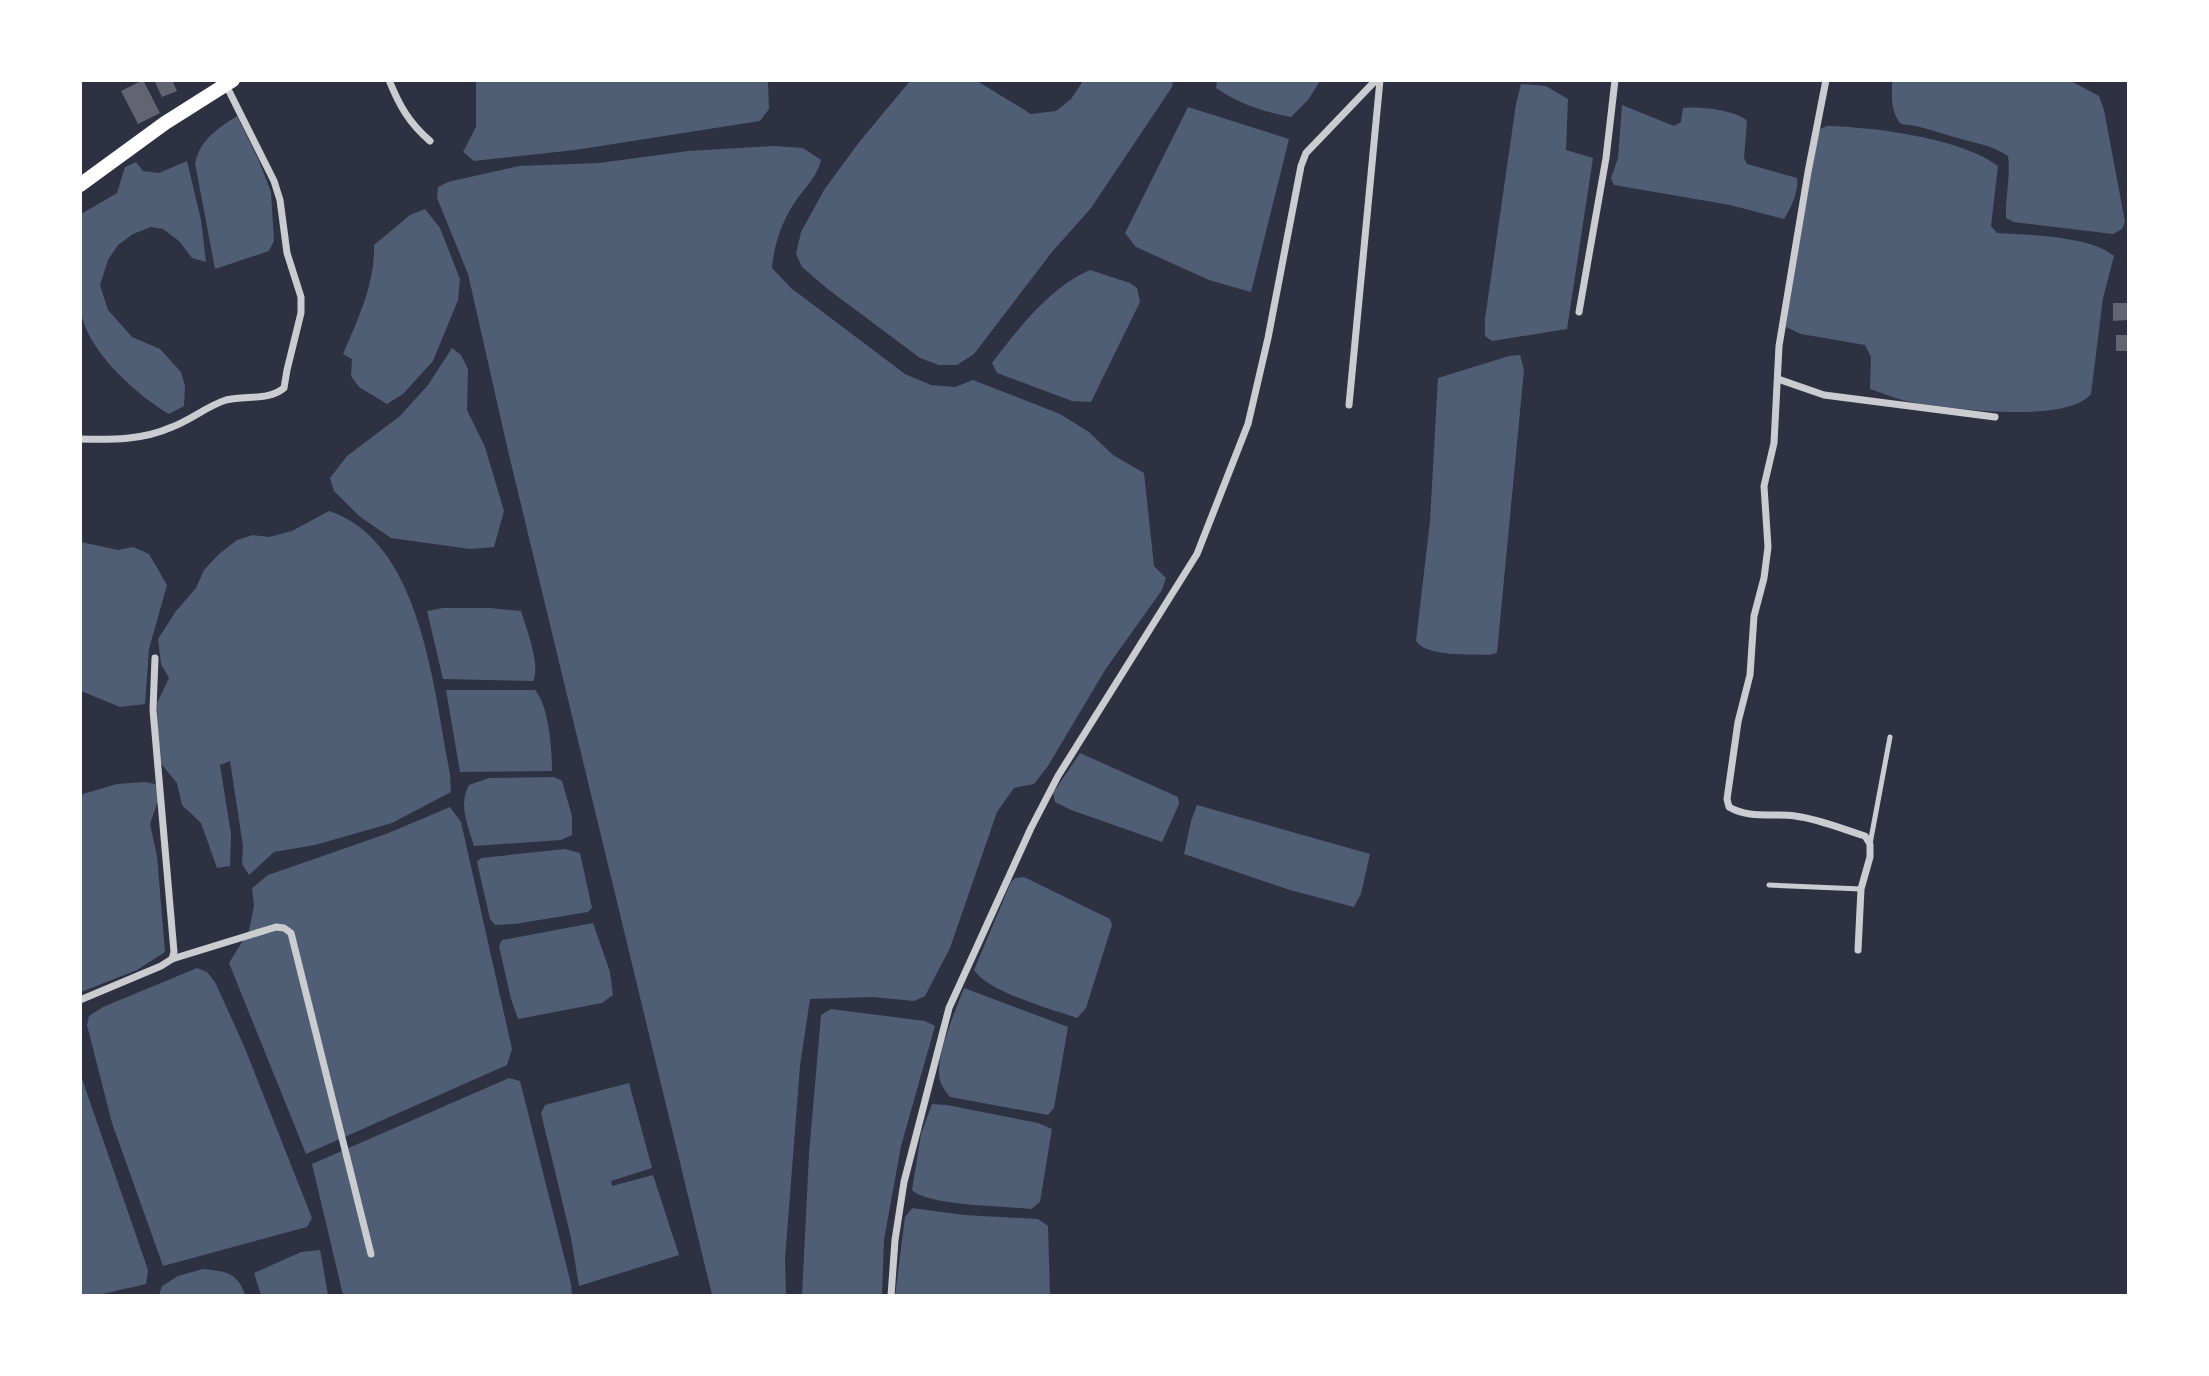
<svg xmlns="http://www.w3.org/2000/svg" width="2209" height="1376" viewBox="0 0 2209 1376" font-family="'Noto Sans',sans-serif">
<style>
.water{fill:#4f5d75}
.building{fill:#626471}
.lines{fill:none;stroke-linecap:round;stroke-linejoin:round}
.service{stroke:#caccd0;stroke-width:5}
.minor{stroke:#caccd0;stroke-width:7}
.secondary{stroke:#fff;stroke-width:14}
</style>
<rect width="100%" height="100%" fill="#2d3142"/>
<g class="water">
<polygon points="476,81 768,81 769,109 760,121 575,150 474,161 463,152 476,127"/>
<polygon points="910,81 977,81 1031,114 1056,111 1071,99 1083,81 1173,81 1172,87 1091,208 1052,252 974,354 957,365 939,365 920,358 829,290 802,267 796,254 801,232 824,190 860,141"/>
<path d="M1217,81V80L1320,81L1308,100L1291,117C1262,111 1241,105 1216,88Z"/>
<path d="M2071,81L2099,96L2104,110L2125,222L2122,229L2113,234L2014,222L2006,218C2005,197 2011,176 2008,156C1991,145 1979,144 1961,139C1940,133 1922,126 1901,124C1890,111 1892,96 1892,81Z"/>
<polygon points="1521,84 1546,86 1568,99 1566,150 1593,158 1567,329 1492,341 1485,336 1485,319 1516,104"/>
<path d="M1622,105L1674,126L1681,122L1683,108C1697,106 1737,110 1747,121L1744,158L1747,164L1797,178C1799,191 1791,208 1784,219L1730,205L1614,185L1611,178L1618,158Z"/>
<polygon points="1188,107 1289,139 1251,292 1209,280 1136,247 1125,233"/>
<path d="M237,116L259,161L271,192L274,241L269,251L215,269L195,163C201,139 217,129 237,116Z"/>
<path d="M1827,126C1873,127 1961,138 1998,166L1991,226L1997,233C2029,235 2090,236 2114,256L2103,298L2091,394C2066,424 1954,409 1917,403C1901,401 1885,394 1870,389L1871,357L1865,345L1801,334L1786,327L1813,159L1820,129Z"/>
<path d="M774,146L803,148L821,160C817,177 807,185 797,199C783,218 774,244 772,268L791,288L905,374L931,385L955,387L973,380L1060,414L1089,432L1113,455L1144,473L1154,566L1166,578L1162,590L1105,670L1048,766L1034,784L1014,788L997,812L950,948L925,996L914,1001L872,997L810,999L800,1066L785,1259L786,1295H712L509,455L468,274L437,198L438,187L448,182L519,166L599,163L688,151Z"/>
<path d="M187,161L201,220L206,262L192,258L179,241L163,229L151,227L133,234L118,245L108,260L100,285L108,310L132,337L160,349L181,372L185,386L184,406L169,414C137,395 86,350 81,311C77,282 80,244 81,214L117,193L125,167L136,162L143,171L159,173Z"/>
<path d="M425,209L440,228L460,279L458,300L433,361L403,394L387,404L359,387L351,376L352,359L343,354C358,319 375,284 374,245L410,215Z"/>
<path d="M1090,270L1130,283L1137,288L1140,302L1091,402L1072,401L997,373L992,363C1019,328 1049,288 1090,270Z"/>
<polygon points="452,348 461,355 468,369 467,410 485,447 504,511 494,547 470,549 391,538 359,516 334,491 330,478 347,456 400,416 428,385"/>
<path d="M1520,355L1524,370L1497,653L1489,655C1471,654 1426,657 1416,641L1430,521L1438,378L1509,356Z"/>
<path d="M329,511C422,541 434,692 450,774L451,792L392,823L315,845L274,852L249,875L242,864L243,846L230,761L220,765L231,834L230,866L217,868L201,823L182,805L177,783L158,760L157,703L169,678L161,664L158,639L176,611L196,588L204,570L219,554L237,540L253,535L269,537L292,531Z"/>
<polygon points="81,542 118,550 133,547 149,554 167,585 149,649 145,704 120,707 81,691"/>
<path d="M443,608H490L521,611C526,628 541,665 533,681L443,679L427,611Z"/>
<path d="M446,690H535C549,706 552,750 552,771L460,772Z"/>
<polygon points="1080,753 1178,797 1179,804 1162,842 1071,810 1055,802 1053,793"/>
<path d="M554,777L562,781L572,816V835L561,840L474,846C468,825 458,805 469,785L489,778Z"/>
<polygon points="145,782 155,784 160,795 150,824 157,856 165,952 137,970 81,992 81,799 83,794 117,784"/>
<polygon points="1197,805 1370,854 1361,894 1354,907 1290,890 1184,854 1191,821"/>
<polygon points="450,807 461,822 512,1049 507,1065 306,1154 229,963 249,931 254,906 252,888 268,875 386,834"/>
<polygon points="565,849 580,853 592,908 588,912 515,924 495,925 490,919 477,862 481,858"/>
<path d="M1024,877L1110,919L1112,925L1086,1008L1077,1018C1051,1009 988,992 974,970L1011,882L1015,878Z"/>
<polygon points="593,923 610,972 613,995 602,1003 518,1019 511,999 499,946 502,940"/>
<polygon points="197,968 207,972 215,982 244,1046 312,1218 307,1227 163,1266 112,1123 87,1025 89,1016 103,1007"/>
<path d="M964,988L1068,1027L1054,1108L1048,1115L950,1097C944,1090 939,1082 939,1073C937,1054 957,1006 964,988Z"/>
<polygon points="831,1009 925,1021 935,1026 901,1146 884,1240 882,1295 802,1295 809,1154 821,1015"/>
<polygon points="80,1073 148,1270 146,1284 98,1295 81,1295"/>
<polygon points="509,1078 520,1081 571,1284 572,1295 343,1295 312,1164"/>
<polygon points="629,1083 652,1168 611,1181 612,1186 653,1175 679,1255 579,1286 571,1238 541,1113 545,1105"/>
<path d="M932,1104L947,1105L1038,1123L1052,1129L1040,1202L1031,1209C1006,1206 928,1206 912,1190L921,1134Z"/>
<polygon points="912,1208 964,1215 1038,1219 1048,1226 1050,1295 895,1296 905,1217"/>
<polygon points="320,1250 328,1295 261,1295 254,1273 301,1252"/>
<path d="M203,1269C224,1271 238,1272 245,1295H159L162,1286L178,1276Z"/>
</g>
<g class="building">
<polygon points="143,80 160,113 138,124 121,91"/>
<polygon points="154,80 172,80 177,91 162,97"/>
<polygon points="2113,303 2128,303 2128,320 2113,321"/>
<rect x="2116" y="335" width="12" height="16"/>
</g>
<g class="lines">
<g class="service">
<polyline points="1870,844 1890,737"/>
<polyline points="1769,885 1861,889"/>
</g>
<g class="minor">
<path d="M389,80C399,105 409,123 430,141"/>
<path d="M1826,80L1808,172L1779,346L1774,443L1764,486L1768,547L1764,578L1754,616L1750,675L1738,722L1727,799L1729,807C1749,819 1772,813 1795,816C1819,819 1842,829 1865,836L1870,844V857L1861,889L1858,950"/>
<polyline points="1579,312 1606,158 1615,80"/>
<polyline points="1778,379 1824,395 1995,417"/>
<polyline points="1349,405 1380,80"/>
<path d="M80,439C112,440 143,440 172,427C191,420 207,406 226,400C246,395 268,401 284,388L287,370L301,313V297L287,253L280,200L274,181L226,85"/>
<polyline points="172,959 276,927 284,928 291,933 371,1254"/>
<polyline points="80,1000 161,966 172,959 174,952 153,710 155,658"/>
<polyline points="891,1296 895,1240 904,1182 949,1008 1031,828 1058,776 1197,554 1248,424 1268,338 1301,166 1306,153 1376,80"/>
</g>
<polyline class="secondary" points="80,185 165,123 233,80"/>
</g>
<rect width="2209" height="1376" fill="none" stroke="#ffffff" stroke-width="164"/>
</svg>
